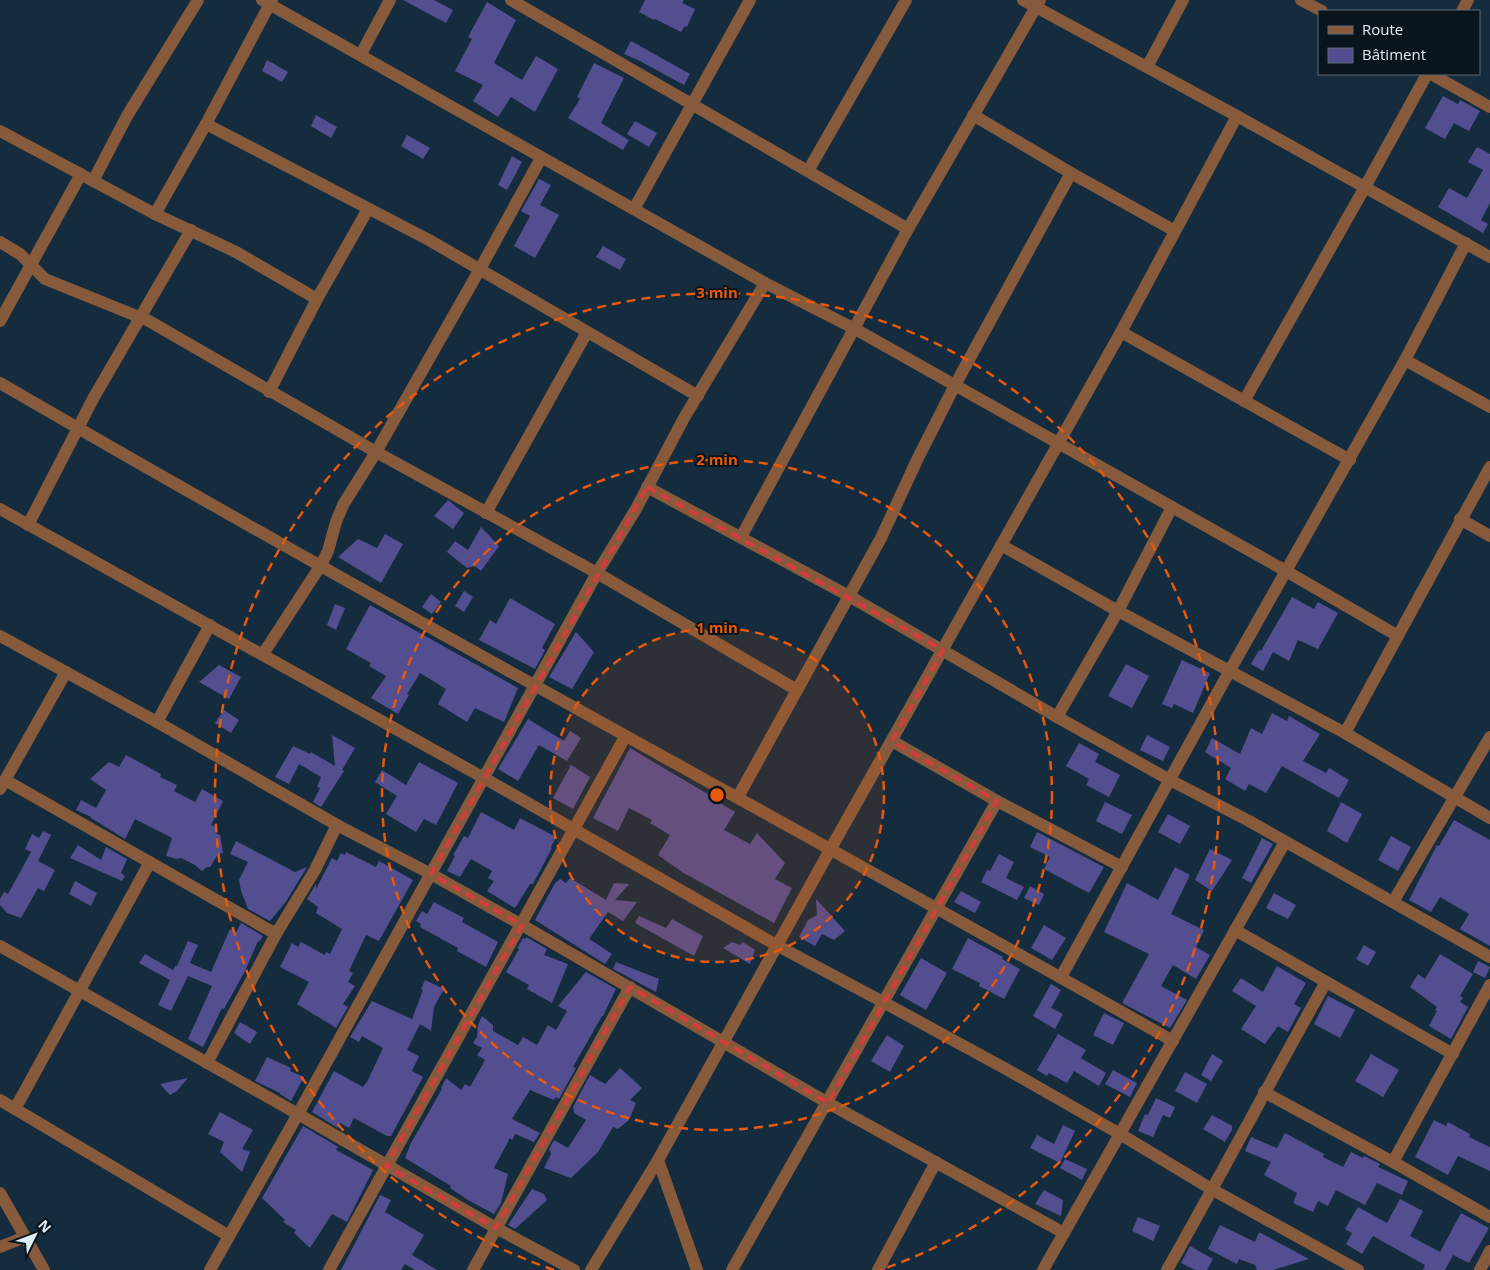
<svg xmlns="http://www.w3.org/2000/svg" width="1490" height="1270" viewBox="0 0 1490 1270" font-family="'Open Sans',sans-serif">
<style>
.building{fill:#534e8f}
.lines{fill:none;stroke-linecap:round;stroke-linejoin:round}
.minor{stroke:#865a3b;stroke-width:12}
.marked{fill:none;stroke:#d73c3d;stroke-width:4;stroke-dasharray:10 6;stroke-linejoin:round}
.ring{fill:none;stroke:#e8590c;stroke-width:2.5;stroke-dasharray:9 6}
.centre{fill:#e8590c;stroke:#09141c;stroke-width:2.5}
.ring-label{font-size:15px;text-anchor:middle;font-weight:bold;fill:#e8590c;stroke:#09141c;stroke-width:4;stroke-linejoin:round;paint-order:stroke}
</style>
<rect width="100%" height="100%" fill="#142c3e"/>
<g class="building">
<polygon points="403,0 434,0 453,10 446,23"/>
<polygon points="645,0 684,0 682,3 695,9 687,27 685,26 681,32 655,19 654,20 639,12"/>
<polygon points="487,2 516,20 494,63 522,80 536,56 558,69 535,112 511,97 498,117 473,101 483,85 455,71 472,39 468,37"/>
<polygon points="631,41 690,74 684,85 640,61 624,54"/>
<polygon points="267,60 288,72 282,82 262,71"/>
<polygon points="594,63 624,78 601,123 629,140 623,150 568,118 580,99 577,97"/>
<polygon points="1443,96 1458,104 1460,100 1480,111 1469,131 1454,123 1445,139 1425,128"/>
<polygon points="316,115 337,127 331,138 311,126"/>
<polygon points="635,121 657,133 649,147 627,134"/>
<polygon points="407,135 430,148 423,159 401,146"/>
<polygon points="1477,147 1490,154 1490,203 1481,220 1488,224 1483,233 1438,207 1449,188 1467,198 1483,170 1468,162"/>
<polygon points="512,156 522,162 507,190 498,185"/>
<polygon points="539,179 551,185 540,205 559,215 535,258 514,246 530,216 521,211"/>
<polygon points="603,246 626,259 620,270 596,257"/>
<polygon points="448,500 464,513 453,529 434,516"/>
<polygon points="481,527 499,546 481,571 475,566 467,568 447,552 455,541 468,550"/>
<polygon points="385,534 403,544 381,583 338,557 358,539 377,548"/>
<polygon points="464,591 473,597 464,612 455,606"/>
<polygon points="431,594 441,602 432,614 422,607"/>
<polygon points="1292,597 1314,609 1318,602 1338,613 1318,649 1298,640 1289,661 1273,652 1263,671 1251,664 1259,650 1261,651"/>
<polygon points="510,598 555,624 542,648 545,650 535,669 479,640 490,620 496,624"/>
<polygon points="335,604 345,608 336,630 327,625"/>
<polygon points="370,605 518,688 504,722 475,708 467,722 438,704 446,689 420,673 407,694 409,695 398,714 371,698 386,676 369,666 371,663 346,649"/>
<polygon points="576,632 594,652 572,689 549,677"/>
<polygon points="1182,660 1210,673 1193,713 1174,704 1172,708 1162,704"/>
<polygon points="1126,664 1149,676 1132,708 1108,696"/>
<polygon points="219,665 241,677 229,699 199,682"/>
<polygon points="224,710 239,720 231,733 215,723"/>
<polygon points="1272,713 1287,721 1289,716 1320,734 1303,761 1326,773 1329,768 1349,780 1339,798 1282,766 1266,793 1249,784 1245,791 1225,779 1231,768 1205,752 1212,738 1240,754 1251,728 1262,734"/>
<polygon points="528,719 564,741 570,731 581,738 567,761 539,745 518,781 498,769"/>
<polygon points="332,735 355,748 342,770 344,771 321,807 313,802 320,788 317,787 321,777 299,764 289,784 275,777 293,746 310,754 311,752 335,766"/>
<polygon points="1147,735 1170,747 1163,761 1140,750"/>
<polygon points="1079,743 1099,754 1095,762 1120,775 1109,797 1086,785 1089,779 1066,766"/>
<polygon points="630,748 721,802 720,803 735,812 724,830 750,844 757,833 785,863 775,879 792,888 774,923 682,872 658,855 670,835 650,823 652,820 629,808 618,831 593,818"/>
<polygon points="126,755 161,774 160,777 177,785 174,791 195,802 202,789 223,801 211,825 216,827 215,833 220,835 223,853 218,854 210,867 207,867 202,871 195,865 181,858 176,859 166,856 172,838 135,819 125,839 91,818 91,817 76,810 81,800 96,808 106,790 90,779 109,762 119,767"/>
<polygon points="419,762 458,783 436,825 424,819 416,832 386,814 397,796 375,782 382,770 406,785"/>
<polygon points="571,765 590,777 573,809 553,798"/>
<polygon points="1105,802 1132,815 1122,834 1096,821"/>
<polygon points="1341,802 1362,814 1347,843 1327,831"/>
<polygon points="481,812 514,830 520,818 556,837 551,847 552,848 533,884 530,884 515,908 487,891 494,881 488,878 492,871 471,859 460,877 447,871 455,856 453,855 464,836 468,838"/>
<polygon points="1168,814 1190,826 1180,844 1158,832"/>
<polygon points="1454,820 1490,840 1490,946 1460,929 1469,914 1440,897 1431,912 1409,900 1437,845 1439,846"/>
<polygon points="43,831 51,835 38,861 55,870 44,891 38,888 21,918 7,913 0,905 0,899 4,892 8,894 31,852 25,849 32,834 39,838"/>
<polygon points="1037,832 1104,867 1089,893 1044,869 1050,857 1030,847"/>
<polygon points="1391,836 1411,847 1398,871 1378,860"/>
<polygon points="1262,838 1273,844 1251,883 1242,878"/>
<polygon points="236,841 295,872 307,867 285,903 270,921 248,909 241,891 239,880 248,862 230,854"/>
<polygon points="78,845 101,860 106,847 127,859 121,873 125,876 122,881 70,858"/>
<polygon points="1210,849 1232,860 1212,891 1195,880"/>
<polygon points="346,852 376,867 379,861 413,880 379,941 366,935 349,971 353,973 348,982 355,986 343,1004 348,1007 336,1028 297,1004 309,982 280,967 292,943 298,947 301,942 325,955 326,952 330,954 342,929 316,913 318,907 307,899 316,884 316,889 332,858 337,861 341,853 345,855"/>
<polygon points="999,854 1014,862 1006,878 1024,887 1017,900 981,882 987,870 990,871"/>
<polygon points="1175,867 1190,875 1171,914 1204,930 1196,947 1210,955 1196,979 1173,965 1161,986 1187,1000 1170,1028 1122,1003 1149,954 1104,932 1127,883 1158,900"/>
<polygon points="570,878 606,900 614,883 629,884 615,900 637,902 623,921 608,912 589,939 612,954 605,964 535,920 555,883 560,879 566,883"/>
<polygon points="75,881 97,893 91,906 69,894"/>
<polygon points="1030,886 1044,894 1039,905 1024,898"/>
<polygon points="961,891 981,902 975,913 954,902"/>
<polygon points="1274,893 1296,905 1288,919 1266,908"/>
<polygon points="816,899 845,931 834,940 822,934 815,946 799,937 808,920 817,915"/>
<polygon points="434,902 464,918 462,922 498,942 486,967 457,951 458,948 420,927 421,924 416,921 422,911 427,914"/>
<polygon points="639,916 666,928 672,919 703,936 694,956 635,923"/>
<polygon points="241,923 263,936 259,942 258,941 245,971 224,1009 222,1008 203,1047 188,1039 212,986 188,976 171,1011 158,1005 170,980 139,963 145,954 173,970 175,966 177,966 188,941 198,945 190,963 211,972 230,929 236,932"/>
<polygon points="1044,925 1066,938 1052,960 1031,948"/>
<polygon points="526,937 547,949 544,955 568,964 552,1003 527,989 529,985 506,972 519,949 517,948 523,938 525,939"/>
<polygon points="968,938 1003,957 1002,959 1020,969 1004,999 979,986 980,983 952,969"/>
<polygon points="732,942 740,945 743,942 755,950 750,964 723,948"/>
<polygon points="1364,945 1376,952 1368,966 1356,959"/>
<polygon points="1440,954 1473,974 1460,996 1463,998 1460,1002 1468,1007 1451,1039 1429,1026 1437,1011 1435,1010 1437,1007 1410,987 1418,974 1425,979"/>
<polygon points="921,958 947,973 926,1010 900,995"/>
<polygon points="1478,961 1490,967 1485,978 1473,972"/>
<polygon points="616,962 659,979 656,992 613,969"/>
<polygon points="1277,966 1306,983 1294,1004 1301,1008 1288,1032 1278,1026 1265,1044 1241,1029 1256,1006 1232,991 1241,978 1263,992"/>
<polygon points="586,972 616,989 603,1016 602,1016 573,1067 576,1068 559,1099 556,1097 554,1100 530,1090 512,1119 540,1133 534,1142 515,1134 512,1140 510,1138 494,1168 508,1174 501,1203 494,1214 468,1200 450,1188 451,1186 405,1158 411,1143 442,1089 441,1088 446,1078 461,1090 465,1084 470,1087 485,1060 477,1055 482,1048 473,1043 477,1037 478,1025 482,1016 493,1025 493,1031 518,1045 523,1037 537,1045 548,1025 556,1030 567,1011 558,1006"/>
<polygon points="425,980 444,989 434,1007 431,1031 420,1024 407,1050 419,1056 412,1071 423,1077 391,1136 387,1136 354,1118 349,1128 340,1123 338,1128 312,1112 334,1071 363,1087 368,1080 383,1048 362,1036 359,1042 350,1037 372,1001 414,1020 412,1019 423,990 421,989"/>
<polygon points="1051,984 1061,990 1051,1008 1063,1014 1055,1029 1033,1016"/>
<polygon points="1328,996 1355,1010 1340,1038 1314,1024"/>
<polygon points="1104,1013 1124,1023 1113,1045 1093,1035"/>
<polygon points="240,1022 257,1032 250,1044 234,1033"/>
<polygon points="1058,1034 1086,1050 1081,1058 1106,1073 1099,1086 1074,1071 1067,1083 1049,1073 1047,1076 1037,1070"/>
<polygon points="887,1035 904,1046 890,1072 871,1061"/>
<polygon points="1212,1054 1223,1061 1211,1081 1201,1075"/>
<polygon points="1371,1054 1399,1070 1383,1097 1355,1081"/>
<polygon points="267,1057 291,1068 290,1071 304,1077 291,1101 280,1094 280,1093 255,1081"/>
<polygon points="620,1068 642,1088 630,1100 636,1103 629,1120 618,1129 613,1127 598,1152 571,1178 544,1168 551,1154 549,1149 554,1140 568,1148 586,1120 574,1113 573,1107 590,1075 605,1084"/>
<polygon points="1113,1070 1137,1083 1130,1097 1105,1084"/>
<polygon points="1185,1072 1207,1084 1197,1103 1175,1091"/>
<polygon points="188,1078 177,1091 170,1095 160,1084"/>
<polygon points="1156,1098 1175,1107 1170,1118 1163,1115 1153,1137 1138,1131 1145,1114 1148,1115"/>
<polygon points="220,1112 253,1130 242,1149 250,1152 242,1172 220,1152 224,1142 208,1134"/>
<polygon points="1212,1115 1232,1126 1232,1130 1225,1142 1203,1129"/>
<polygon points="1434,1120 1446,1126 1448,1122 1470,1134 1469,1137 1490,1147 1490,1171 1458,1156 1448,1175 1415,1157"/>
<polygon points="1063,1125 1075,1131 1060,1163 1030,1148 1037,1135 1054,1144"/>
<polygon points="303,1126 330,1142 338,1147 336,1150 373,1170 347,1222 332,1214 310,1248 294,1233 296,1230 283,1222 285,1220 262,1198"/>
<polygon points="1285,1133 1324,1154 1323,1157 1343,1167 1351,1152 1363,1158 1364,1156 1380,1164 1378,1167 1408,1181 1402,1195 1377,1183 1365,1205 1336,1190 1328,1206 1318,1201 1313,1212 1293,1203 1297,1193 1264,1175 1271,1162 1245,1151 1251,1137 1277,1148"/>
<polygon points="1065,1159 1087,1169 1082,1180 1060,1168"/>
<polygon points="532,1189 544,1194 547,1200 515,1229 508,1225"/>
<polygon points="1044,1190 1063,1200 1061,1216 1035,1204"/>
<polygon points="380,1195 391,1200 385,1212 424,1235 412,1255 437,1270 415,1270 405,1264 401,1270 341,1270"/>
<polygon points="1400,1199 1423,1211 1410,1236 1440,1252 1461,1213 1489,1228 1469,1263 1453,1255 1445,1270 1423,1270 1425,1265 1373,1236 1362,1254 1346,1244 1352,1233 1345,1229 1358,1207 1387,1223"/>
<polygon points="1138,1217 1160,1226 1153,1241 1132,1231"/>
<polygon points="1220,1225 1255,1242 1259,1232 1309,1259 1273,1270 1257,1270 1255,1265 1239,1259 1237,1264 1208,1249"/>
<polygon points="1190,1246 1213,1259 1207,1270 1195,1270 1181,1263"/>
</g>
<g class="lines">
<g class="minor">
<polyline points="262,0 765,283 855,329 1286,571 1398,636"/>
<polyline points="511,0 908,229"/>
<polyline points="1023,0 1237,116 1490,257"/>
<polyline points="1301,0 1322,11"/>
<polyline points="1462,11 1468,0"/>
<polyline points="361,54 390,0"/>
<polyline points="1147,67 1183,0"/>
<polyline points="1431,74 1490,107"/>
<polyline points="973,115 1071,173 1175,231"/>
<polyline points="206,124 429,240 698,396"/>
<polyline points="0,131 155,214 236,252 317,299"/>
<polyline points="808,171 906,0"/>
<polyline points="93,181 127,116 198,0"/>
<polyline points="634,209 750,0"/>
<polyline points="155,214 206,124 272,0"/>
<polyline points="0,242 20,254 45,279 149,321 376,452 597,573 797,690"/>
<polyline points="0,321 81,174"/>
<polyline points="1121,332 1350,460"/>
<polyline points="1405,360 1490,407"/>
<path d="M0,383C387,608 783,820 1173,1041"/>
<polyline points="269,392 317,299 368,209"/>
<polyline points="1244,401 1365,187 1427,74"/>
<polyline points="647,487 849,596 1057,717 1170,780 1249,821 1490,957"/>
<polyline points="0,509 484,778 778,946 883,1002 1006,1069 1120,1134 1213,1190 1358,1270"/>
<polyline points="486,513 587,332"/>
<polyline points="1460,519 1490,536"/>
<polyline points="28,525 94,397 191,230"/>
<polyline points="741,537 908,229 1040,0"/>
<polyline points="1001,545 1118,611 1345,733 1490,818"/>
<polyline points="0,636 157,722 337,825 431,874 522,925 828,1103 1064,1233"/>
<polyline points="263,654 321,565 328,551 336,522 343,505 376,452 480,269 541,158"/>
<polyline points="1057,717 1118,611 1172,507"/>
<polyline points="157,722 210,625"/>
<polyline points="1345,733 1490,467"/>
<polyline points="892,741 997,801 1122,867"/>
<polyline points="5,780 276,934"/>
<polyline points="0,789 66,672"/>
<polyline points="738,797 881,538 917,460 954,387 1071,173"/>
<polyline points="1393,902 1490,737"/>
<polyline points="1235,930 1453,1054"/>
<polyline points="0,946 298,1114 496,1228 574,1270"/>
<polyline points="1061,977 1229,672 1405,360 1466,243"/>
<polyline points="207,1063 276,934 315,870 337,825"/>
<polyline points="1264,1092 1393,1162 1490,1217"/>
<polyline points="0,1100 229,1236"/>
<polyline points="15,1109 150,862"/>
<polyline points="658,1160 697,1270"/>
<polyline points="1393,1162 1490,985"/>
<polyline points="0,1193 44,1270"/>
<polyline points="0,1247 25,1237"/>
<polyline points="210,1270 298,1114 597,573 636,509 684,418 765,283"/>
<polyline points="329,1270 625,737"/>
<polyline points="473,1270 630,987"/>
<polyline points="591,1270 658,1160 830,850 1121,332 1237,116"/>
<polyline points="732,1270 997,801"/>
<polyline points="878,1270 936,1162"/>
<polyline points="1043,1270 1285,842"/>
<path d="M1167,1270C1221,1175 1272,1078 1326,982"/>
<polyline points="1480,1270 1490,1251"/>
</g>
</g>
<path class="marked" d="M647,487L943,650L892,741L997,801L828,1103L630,987L496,1228L386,1166L522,925L431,874Z"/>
<circle cx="717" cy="795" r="167" fill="#e8590c" fill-opacity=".12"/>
<g class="ring">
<circle cx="717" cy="795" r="167"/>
<circle cx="717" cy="795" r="335"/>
<path d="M554 1270A502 502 0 1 1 880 1270"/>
</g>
<circle cx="717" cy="795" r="8" class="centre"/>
<g class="ring-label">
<text x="717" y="298">3 min</text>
<text x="717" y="465">2 min</text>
<text x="717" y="633">1 min</text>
</g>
<rect x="1318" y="10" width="162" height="65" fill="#09141c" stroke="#5e6b74"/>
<rect x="1328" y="26" width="25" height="8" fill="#865a3b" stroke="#5e6b74"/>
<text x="1362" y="35" font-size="15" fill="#deedf8">Route</text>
<rect x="1328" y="48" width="25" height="15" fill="#534e8f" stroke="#5e6b74"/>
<text x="1362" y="60" font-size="15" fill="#deedf8">Bâtiment</text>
<g transform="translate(35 1235) rotate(48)" stroke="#09141c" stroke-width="4" paint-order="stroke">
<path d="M0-4L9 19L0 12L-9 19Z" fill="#deedf8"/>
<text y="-8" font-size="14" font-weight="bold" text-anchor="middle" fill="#deedf8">N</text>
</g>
</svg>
